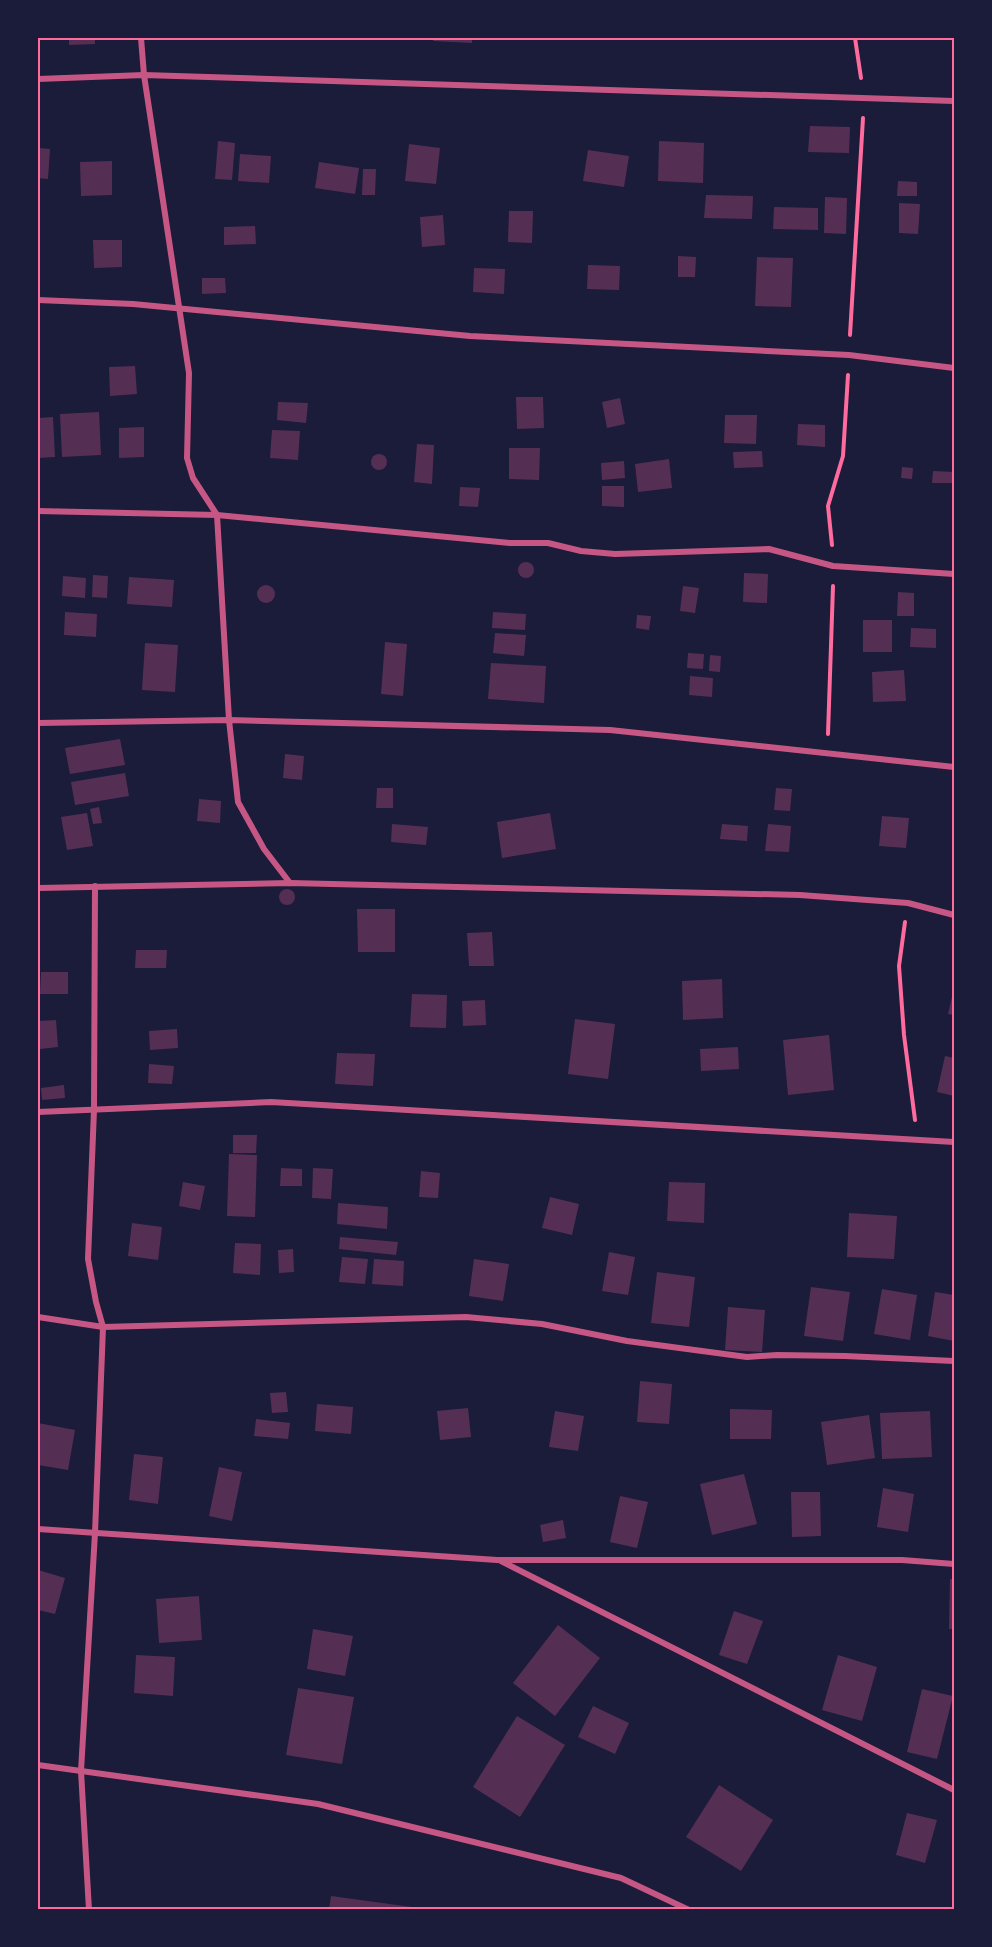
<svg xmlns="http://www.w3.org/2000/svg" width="992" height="1947" viewBox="0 0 992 1947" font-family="'Asap Condensed',sans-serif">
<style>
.building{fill:#542f53}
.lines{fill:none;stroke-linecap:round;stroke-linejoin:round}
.path{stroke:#ff6b9d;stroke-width:4}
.minor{stroke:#c65784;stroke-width:6}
.neatline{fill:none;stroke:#ff6b9d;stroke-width:2}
</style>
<rect width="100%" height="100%" fill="#1b1b3a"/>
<g class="building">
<polygon points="69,38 95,38 95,44 69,45"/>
<polygon points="434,38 472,38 472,43 433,41"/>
<polygon points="810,126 850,127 849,153 808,152"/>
<polygon points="218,141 235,143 232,180 215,179"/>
<polygon points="659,141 704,143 703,183 658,181"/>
<polygon points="409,144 440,148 436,184 405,181"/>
<polygon points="38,148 50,149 48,179 38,178"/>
<polygon points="588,150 629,156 624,187 583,181"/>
<polygon points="240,154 271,156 269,183 238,181"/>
<polygon points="112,161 112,195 81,196 80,162"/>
<polygon points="319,162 359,168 355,194 315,188"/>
<polygon points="363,169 376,169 375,195 362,195"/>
<polygon points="898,181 917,182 917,196 897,196"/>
<polygon points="706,195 753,196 752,219 704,218"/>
<polygon points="825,197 847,198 846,234 824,233"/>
<polygon points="899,203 920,204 918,234 899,233"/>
<polygon points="774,207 818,208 818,230 773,229"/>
<polygon points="509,211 533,211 532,243 508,242"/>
<polygon points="443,215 445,245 422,247 420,217"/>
<polygon points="255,226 256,244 224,245 224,227"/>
<polygon points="93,240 122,240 122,267 94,268"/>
<polygon points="678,256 696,257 695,277 678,277"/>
<polygon points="757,257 793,258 791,307 755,306"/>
<polygon points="588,265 620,266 619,290 587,289"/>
<polygon points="474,268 505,269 504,294 473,292"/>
<polygon points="202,278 225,278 226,293 202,294"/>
<polygon points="135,366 137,394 110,396 109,367"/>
<polygon points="516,397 543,397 544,428 517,429"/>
<polygon points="620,398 625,424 607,428 602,402"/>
<polygon points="278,402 308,403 306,423 277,420"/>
<polygon points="99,412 101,455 62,457 60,414"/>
<polygon points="725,415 757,415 756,444 724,443"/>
<polygon points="53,417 55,457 38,458 38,418"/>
<polygon points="798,424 825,425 825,447 797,445"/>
<polygon points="144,427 144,457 119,458 119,428"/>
<polygon points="272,430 300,431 298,460 270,458"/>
<polygon points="417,444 434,445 432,484 414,482"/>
<polygon points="509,448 540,448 539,480 509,479"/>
<polygon points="762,451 763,467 734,468 733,452"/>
<circle cx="379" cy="462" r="8"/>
<polygon points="669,459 672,488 638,492 635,464"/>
<polygon points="624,461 625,478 602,480 601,463"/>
<polygon points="902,467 913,468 912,479 901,478"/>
<polygon points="933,471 954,472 954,483 932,483"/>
<polygon points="602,486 624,486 624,507 602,506"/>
<polygon points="460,487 480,488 478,507 459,506"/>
<circle cx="526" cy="570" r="8"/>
<polygon points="744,573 768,574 767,603 743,602"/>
<polygon points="93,575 108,576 107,598 92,597"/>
<polygon points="63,576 86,578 85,598 62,596"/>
<polygon points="129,577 174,580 172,607 127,604"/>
<circle cx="266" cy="594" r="9"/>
<polygon points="683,586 699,588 695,613 680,611"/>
<polygon points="898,592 914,593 914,616 897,616"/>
<polygon points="65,612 97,614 96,637 64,635"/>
<polygon points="493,612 526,614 525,630 492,628"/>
<polygon points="637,615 651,616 649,630 636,628"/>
<rect x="863" y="620" width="29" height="32"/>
<polygon points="911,628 936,629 936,648 910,647"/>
<polygon points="495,633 526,635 524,656 493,653"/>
<polygon points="385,642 407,644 403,696 381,694"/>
<polygon points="145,643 178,645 175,692 142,690"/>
<polygon points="688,653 704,654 703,669 687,668"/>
<polygon points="710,655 721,656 720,672 709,671"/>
<polygon points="491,663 546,666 544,703 488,699"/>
<polygon points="904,670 906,701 873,702 872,672"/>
<polygon points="690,676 713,678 712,697 689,695"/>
<polygon points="120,739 125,765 70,774 65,748"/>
<polygon points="285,754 304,756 302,780 283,778"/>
<polygon points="125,773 129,796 75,805 71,782"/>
<polygon points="377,788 393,788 393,808 376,808"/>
<polygon points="776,788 792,789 790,811 774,810"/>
<polygon points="199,799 221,801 220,823 197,821"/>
<polygon points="99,807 102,823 93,824 90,809"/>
<polygon points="87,813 93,846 67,850 61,817"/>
<polygon points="550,813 556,849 502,858 497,822"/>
<polygon points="882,816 909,818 906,848 879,846"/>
<polygon points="392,824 428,827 426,845 391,842"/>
<polygon points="722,824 748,826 747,841 720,839"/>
<polygon points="768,824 791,826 789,852 765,851"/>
<circle cx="287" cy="897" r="8"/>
<polygon points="357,909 395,909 395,952 358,952"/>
<polygon points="492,932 494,966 469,966 467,933"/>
<polygon points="136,950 167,950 166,968 135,968"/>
<polygon points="41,972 68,972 68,994 40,994"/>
<polygon points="722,979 723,1018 683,1020 682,981"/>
<polygon points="954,988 954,1015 948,1014"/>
<polygon points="412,994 447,995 446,1028 410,1027"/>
<polygon points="485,1000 486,1025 463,1026 462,1001"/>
<polygon points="575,1019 615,1024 608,1079 568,1074"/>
<polygon points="56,1020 58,1047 40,1049 38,1021"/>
<polygon points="177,1029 178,1048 150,1050 149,1031"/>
<polygon points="829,1035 834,1090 788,1095 783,1040"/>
<polygon points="738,1047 739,1069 701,1071 700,1049"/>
<polygon points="337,1053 375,1054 373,1086 335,1084"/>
<polygon points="945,1056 954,1058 954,1096 937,1092"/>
<polygon points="149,1064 174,1066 172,1084 148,1083"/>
<polygon points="64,1085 65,1098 42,1100 41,1088"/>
<polygon points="233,1135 257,1135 256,1153 233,1153"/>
<polygon points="229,1154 257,1155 255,1217 227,1216"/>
<polygon points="281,1168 302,1169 302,1186 280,1186"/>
<polygon points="313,1168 333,1169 331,1199 312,1198"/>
<polygon points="421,1171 440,1173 438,1198 419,1197"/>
<polygon points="183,1182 205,1186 200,1210 179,1206"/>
<polygon points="669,1182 705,1183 704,1223 667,1221"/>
<polygon points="550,1197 579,1204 572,1235 542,1228"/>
<polygon points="338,1203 388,1207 387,1229 337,1224"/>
<polygon points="849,1213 897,1216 894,1259 847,1257"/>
<polygon points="132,1223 162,1227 158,1260 128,1256"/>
<polygon points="340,1237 398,1242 396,1255 339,1249"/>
<polygon points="235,1243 261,1244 260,1275 233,1273"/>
<polygon points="293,1249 294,1272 279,1273 278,1250"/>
<polygon points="609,1252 635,1257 628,1295 602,1291"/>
<polygon points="342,1257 368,1259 365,1284 339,1282"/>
<polygon points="374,1259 404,1261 403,1286 372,1284"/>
<polygon points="474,1259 509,1264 503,1301 469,1296"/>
<polygon points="657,1272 695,1277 689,1327 651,1323"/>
<polygon points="811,1287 850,1292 843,1341 804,1336"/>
<polygon points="882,1289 917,1295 910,1340 874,1334"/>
<polygon points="935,1292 954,1295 954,1341 928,1336"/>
<polygon points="728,1307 765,1310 762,1352 725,1350"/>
<polygon points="640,1381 672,1384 669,1424 637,1422"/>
<polygon points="286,1392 288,1412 272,1413 270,1393"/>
<polygon points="317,1404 353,1407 351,1434 315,1431"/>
<polygon points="468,1408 471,1437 440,1440 437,1411"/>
<polygon points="730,1409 772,1410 771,1439 730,1439"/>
<polygon points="555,1411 584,1416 578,1451 549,1447"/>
<polygon points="930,1411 932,1457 882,1459 880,1413"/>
<polygon points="869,1415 875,1458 827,1465 821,1422"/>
<polygon points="256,1419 290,1423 288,1439 254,1436"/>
<polygon points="38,1423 75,1430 68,1470 38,1465"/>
<polygon points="134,1454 163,1457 158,1504 129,1500"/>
<polygon points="219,1467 242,1472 232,1521 209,1516"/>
<polygon points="744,1474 757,1524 712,1535 700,1484"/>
<polygon points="883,1488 914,1494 908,1532 877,1527"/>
<polygon points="791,1492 820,1492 821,1536 792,1537"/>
<polygon points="620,1496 648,1502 637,1548 610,1542"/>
<polygon points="563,1520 566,1538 543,1542 540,1525"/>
<polygon points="38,1570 65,1578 55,1614 38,1610"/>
<polygon points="950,1579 954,1579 954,1629 949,1629"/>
<polygon points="199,1596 202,1640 159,1643 156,1599"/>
<polygon points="734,1611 763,1621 747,1664 719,1655"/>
<polygon points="558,1625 600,1658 555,1716 513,1683"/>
<polygon points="313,1629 353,1636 345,1676 307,1669"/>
<polygon points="136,1655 175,1657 173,1696 134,1693"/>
<polygon points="838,1655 877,1667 862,1721 822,1710"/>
<polygon points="298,1688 354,1697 342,1764 286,1755"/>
<polygon points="922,1689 953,1696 937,1759 907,1752"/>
<polygon points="593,1706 629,1723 615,1754 578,1737"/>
<polygon points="517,1716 565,1745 520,1817 473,1787"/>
<polygon points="719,1785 773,1820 741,1871 686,1837"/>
<polygon points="907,1813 937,1820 925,1863 896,1855"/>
<polygon points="331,1896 419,1908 419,1910 329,1910"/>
</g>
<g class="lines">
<g class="path">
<polyline points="855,38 861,78"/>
<polyline points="850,335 863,118"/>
<polyline points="832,545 828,506 843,456 848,375"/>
<polyline points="828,734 833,586"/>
<polyline points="905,922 899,966 904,1035 915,1120"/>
</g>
<g class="minor">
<polyline points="141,38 144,75 189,373 187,458 193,478 217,515 229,720 238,802 264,849 290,883"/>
<polyline points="38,79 144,75 954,101"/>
<polyline points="38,300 133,304 470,336 849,355 954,368"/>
<polyline points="38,511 217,515 510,543 548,543 581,551 615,554 769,549 833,566 954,574"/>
<polyline points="38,723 229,720 610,730 954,767"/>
<polyline points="38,888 290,883 800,895 908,903 954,915"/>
<polyline points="38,1112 271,1102 954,1142"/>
<polyline points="38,1317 103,1327 466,1317 542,1324 627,1341 747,1357 777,1355 845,1356 954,1361"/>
<polyline points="38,1529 497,1560 902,1560 954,1564"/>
<polyline points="501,1561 954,1790"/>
<polyline points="38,1765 318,1804 621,1878 689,1910"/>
<polyline points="89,1910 81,1771 95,1533 103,1327 96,1302 88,1259 94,1110 95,886"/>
</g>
</g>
<rect width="992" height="1947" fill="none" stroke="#1b1b3a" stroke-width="78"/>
<rect x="39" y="39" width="914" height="1869" class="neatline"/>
</svg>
